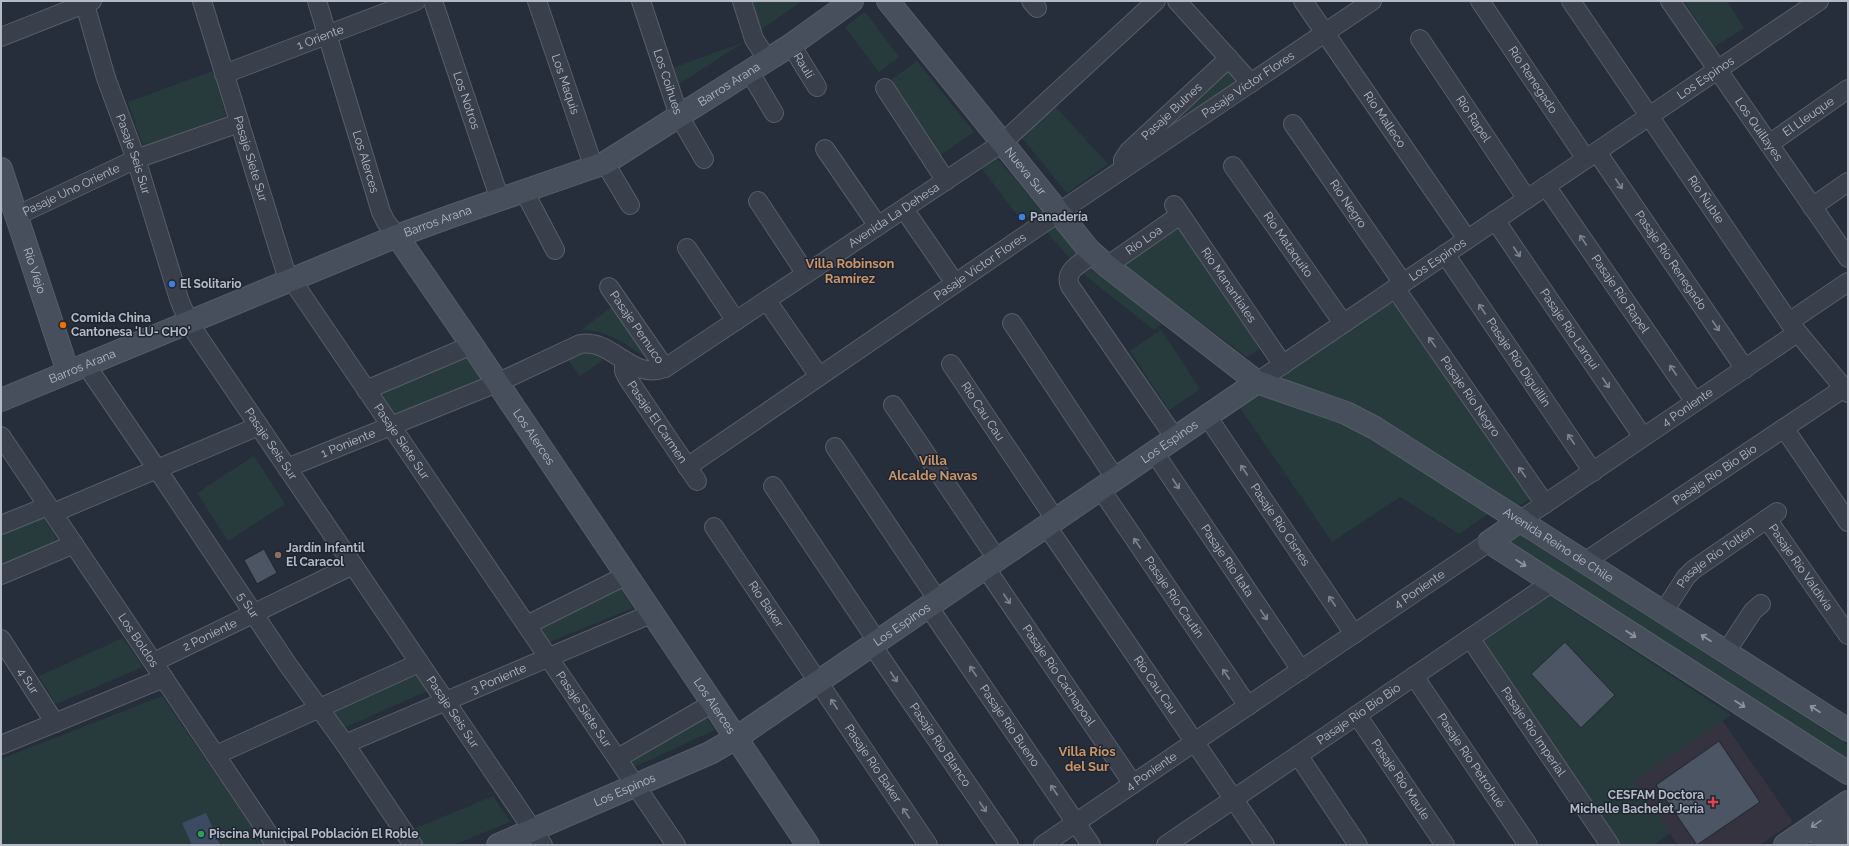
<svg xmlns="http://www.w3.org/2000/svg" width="1849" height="846" viewBox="0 0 1849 846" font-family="Raleway,sans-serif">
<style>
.medical{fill:#35333f}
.green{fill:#283b3c}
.water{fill:#3c4b62}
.building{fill:#4b5563;stroke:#202732}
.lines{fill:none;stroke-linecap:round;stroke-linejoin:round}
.street-casing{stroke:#575e69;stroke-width:20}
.secondary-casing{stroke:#575e69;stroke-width:24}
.street{stroke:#39404b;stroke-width:18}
.secondary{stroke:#474f5d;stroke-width:22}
.oneway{stroke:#7d848f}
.oneway2{stroke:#8e95a1}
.shop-dot{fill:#3f7fe0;stroke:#1e2530;stroke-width:1.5}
.food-dot{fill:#e8710a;stroke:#1e2530;stroke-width:1.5}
.education-dot{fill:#8d6e63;stroke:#1e2530;stroke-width:1.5}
.health-dot{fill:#e0444e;stroke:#1e2530;stroke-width:1.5}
.leisure-dot{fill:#2e9e5b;stroke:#1e2530;stroke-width:1.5}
.labels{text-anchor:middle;stroke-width:3;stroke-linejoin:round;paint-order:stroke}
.street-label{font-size:12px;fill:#b4bbc6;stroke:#1e2530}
.poi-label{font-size:12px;font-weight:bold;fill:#b4bbc6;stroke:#1e2530;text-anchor:start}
.neighbourhood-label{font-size:13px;font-weight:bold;fill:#cb956a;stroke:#1e2530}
</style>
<rect width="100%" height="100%" fill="#252e3a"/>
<polygon class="medical" points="1722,720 1793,822 1760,845 1678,845 1633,782"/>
<g class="green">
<polygon points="749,1 802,1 759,31"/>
<polygon points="1684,1 1727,1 1744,28 1714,47"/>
<polygon points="865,12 899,57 879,72 845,27"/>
<polygon points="744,42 673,88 667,70"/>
<polygon points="917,61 974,132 939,156 888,82"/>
<polygon points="1226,69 1232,70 1240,85 1135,157"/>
<polygon points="213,71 226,116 144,149 128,102"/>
<polygon points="1052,103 1108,164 1067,193 1019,134"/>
<polygon points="996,157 1095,272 1162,323 1154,330 1087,277 1031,215 1022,221 982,169"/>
<polygon points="1179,224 1264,346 1247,357 1122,264"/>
<polygon points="1394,299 1531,498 1519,506 1360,409 1295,385 1282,377"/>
<path d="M613,306L651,358L645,357C623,343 608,330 581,330Z"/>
<polygon points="1161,330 1200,389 1169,410 1130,351"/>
<polygon points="576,352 592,352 603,360 580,376 566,357"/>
<polygon points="464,354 483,383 396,420 375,391"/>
<polygon points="1254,388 1360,428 1491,512 1459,534 1400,497 1332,542 1234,399"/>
<polygon points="254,456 285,504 228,541 197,493"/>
<polygon points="41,515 60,544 1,568 1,530"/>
<polygon points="1519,533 1848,745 1848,762 1506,543"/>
<polygon points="613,576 633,608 547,643 528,613"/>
<polygon points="1550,596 1731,715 1634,781 1670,833 1653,845 1621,845 1482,642"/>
<polygon points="123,638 143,667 56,704 39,676"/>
<polygon points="414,671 428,691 341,729 331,711"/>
<polygon points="162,696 264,845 1,845 1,759"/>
<polygon points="698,706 715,730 634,767 621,748"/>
<polygon points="493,796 510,822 453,845 421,845 411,830"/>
</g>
<polygon class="water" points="206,813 220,845 192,845 182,823"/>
<g class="building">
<polygon points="264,549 277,573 257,584 244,560"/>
<polygon points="1565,642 1615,695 1581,728 1531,674"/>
<polygon points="1719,741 1760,802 1697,845 1656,785"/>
</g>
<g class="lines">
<g class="street-casing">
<g id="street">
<path id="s1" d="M84,1L106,78L136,159L179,299L189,323L543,845"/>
<path id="s2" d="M202,1L285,270L676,845"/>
<path id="s3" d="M317,1L381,212L386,222L397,236"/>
<path id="s4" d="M433,1L500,200"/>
<path id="s5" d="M537,1L594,168"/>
<path id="s6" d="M641,1L679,116L704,159"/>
<polyline points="742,1 754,39 767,59"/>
<polyline points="1031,1 1037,8"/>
<polyline points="1177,1 1251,83"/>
<path id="s7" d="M1303,1L1467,239"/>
<path id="s8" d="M1480,1L1586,159"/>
<path id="s9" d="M1571,1L1789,322L1848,393"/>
<path id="s10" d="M1670,1L1848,258"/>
<polyline points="1,37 92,1"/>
<path id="s11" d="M1420,39L1527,199"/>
<path id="s12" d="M791,45L817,87"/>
<polyline points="749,71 774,113"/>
<path id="s13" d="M224,74L416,1"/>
<polyline points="885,88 946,181"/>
<path id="s14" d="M1293,124L1403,283"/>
<path id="s15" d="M1769,144L1848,89"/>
<polyline points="825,149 878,226"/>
<path id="s16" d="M1597,152L1745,369"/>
<polyline points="605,163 630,205"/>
<path id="s17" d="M1123,166V160L1129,151L1229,58"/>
<path id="s18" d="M1233,166L1343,323"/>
<path id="s19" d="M1546,186L1695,402"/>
<polyline points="524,191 555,250"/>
<polyline points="758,201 806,274"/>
<path id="s20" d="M1174,205L1283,365"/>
<polyline points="1812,207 1848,182"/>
<polyline points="904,209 955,283"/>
<path id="s21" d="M16,216L136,159L239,123"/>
<path id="s22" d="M1495,220L1643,437"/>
<polyline points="687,248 736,321"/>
<path d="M1094,254C1083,262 1063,270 1070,286L1175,438"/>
<path id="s23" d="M1445,254L1593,472"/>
<path id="s24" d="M1107,266L1180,215"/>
<path id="s25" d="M609,287L665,368"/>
<path id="s26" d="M1395,288L1545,504"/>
<polyline points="767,301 819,376"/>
<polyline points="1789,322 1848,282"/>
<polyline points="1012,323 1115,478"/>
<path id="s27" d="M624,360V371L628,379L697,481"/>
<path id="s28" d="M951,364L1055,519"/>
<path id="s29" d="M86,365L157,469L288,665L345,744L413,845"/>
<path id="s30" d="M1257,382L1819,1"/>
<polyline points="366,390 472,345"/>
<polyline points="893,405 997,559"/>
<path id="s31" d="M1207,416L1354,634"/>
<polyline points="1784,428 1848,522"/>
<path id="s32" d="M1,436L276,845"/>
<polyline points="835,447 937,599"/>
<path id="s33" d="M1154,452L1301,670"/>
<path id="s34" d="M687,467L1058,213L1372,1"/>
<path id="s35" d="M287,468L497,383L580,344C612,338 631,381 665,368L1002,143L1156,1"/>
<polyline points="773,486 877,641"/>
<path id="s36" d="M1100,488L1248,706"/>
<polyline points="53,513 259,426"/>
<path id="s37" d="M1767,519L1848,635"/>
<path id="s38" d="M1521,520L1797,333"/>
<polyline points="1,525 48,506"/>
<path id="s39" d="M1046,525L1265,845"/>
<path id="s40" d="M714,527L928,845"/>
<path id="s41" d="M1586,561L1844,388"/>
<path id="s42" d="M985,567L1133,784"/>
<polyline points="1,575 74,544"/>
<path id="s43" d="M928,606L1091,845"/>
<path id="s44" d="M1664,611L1686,577L1693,570L1777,512"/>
<polyline points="527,625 627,575"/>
<path id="s45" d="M1470,638L1610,845"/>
<path id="s46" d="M1,639L55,723"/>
<path id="s47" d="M872,645L1009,845"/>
<polyline points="1726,652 1753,611 1761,604"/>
<path id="s48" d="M154,662L353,565"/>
<path id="s49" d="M1414,676L1528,845"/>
<path id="s50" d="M1357,715L1445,845"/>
<path id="s51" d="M345,744L653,613"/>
<polyline points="1,745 164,678"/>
<polyline points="216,755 419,663"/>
<polyline points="1298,755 1358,845"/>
<polyline points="618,758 713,703"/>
<path id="s52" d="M1043,845L1489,542"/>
<path id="s53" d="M1166,845L1551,583"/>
</g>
</g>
<g class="secondary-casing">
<g id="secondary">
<path id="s54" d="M888,1L1089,250L1107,266L1257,382L1346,413L1375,428L1848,730"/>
<path id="s55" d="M1,169L68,372"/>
<path id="s56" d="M397,236L472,345L808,845"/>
<path id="s57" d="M1,400L397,236L449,217L605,163L791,45L852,1"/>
<polyline points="1521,520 1489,542 1848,773"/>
<path id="s58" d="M498,845L710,753L736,738L1257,382"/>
<polyline points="1785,845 1848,802"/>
<polyline points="1822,845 1848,828"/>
</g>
</g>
<use href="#street" class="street"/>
<use href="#secondary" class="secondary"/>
</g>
<defs><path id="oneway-shaft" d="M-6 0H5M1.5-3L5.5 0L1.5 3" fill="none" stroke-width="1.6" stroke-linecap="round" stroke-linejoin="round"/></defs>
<g class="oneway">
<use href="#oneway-shaft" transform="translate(1619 184) rotate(56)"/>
<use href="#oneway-shaft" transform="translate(1583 240) rotate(-124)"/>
<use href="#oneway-shaft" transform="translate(1517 252) rotate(56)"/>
<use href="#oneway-shaft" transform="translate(1482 309) rotate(-124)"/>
<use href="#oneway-shaft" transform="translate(1716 326) rotate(56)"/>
<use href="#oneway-shaft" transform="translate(1432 342) rotate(-125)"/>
<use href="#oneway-shaft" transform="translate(1673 370) rotate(-124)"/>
<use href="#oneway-shaft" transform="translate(1606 383) rotate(56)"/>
<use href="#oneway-shaft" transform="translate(1571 439) rotate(-124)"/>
<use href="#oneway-shaft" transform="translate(1244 470) rotate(-124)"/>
<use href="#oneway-shaft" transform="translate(1522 472) rotate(-125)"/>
<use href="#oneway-shaft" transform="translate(1176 484) rotate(56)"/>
<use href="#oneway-shaft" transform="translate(1137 543) rotate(-124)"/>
<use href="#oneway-shaft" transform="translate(1007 599) rotate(56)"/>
<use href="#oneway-shaft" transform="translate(1332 601) rotate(-124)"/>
<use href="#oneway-shaft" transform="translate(1264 615) rotate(56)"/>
<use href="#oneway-shaft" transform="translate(973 671) rotate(-124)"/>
<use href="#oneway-shaft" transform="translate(1226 674) rotate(-124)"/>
<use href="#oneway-shaft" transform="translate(894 677) rotate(56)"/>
<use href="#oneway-shaft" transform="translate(834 704) rotate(-124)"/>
<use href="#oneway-shaft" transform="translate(1054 790) rotate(-124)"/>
<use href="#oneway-shaft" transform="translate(983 807) rotate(56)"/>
<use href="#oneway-shaft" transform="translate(906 813) rotate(-124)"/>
</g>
<g class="oneway2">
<use href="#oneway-shaft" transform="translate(1521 563) rotate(33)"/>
<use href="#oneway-shaft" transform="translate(1631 634) rotate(33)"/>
<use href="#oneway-shaft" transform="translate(1706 638) rotate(-147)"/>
<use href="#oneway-shaft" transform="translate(1740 704) rotate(33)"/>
<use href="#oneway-shaft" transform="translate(1815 709) rotate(-147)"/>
<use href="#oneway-shaft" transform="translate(1816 824) rotate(146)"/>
</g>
<g class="shop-dot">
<circle cx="1022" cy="217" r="4"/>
<circle cx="172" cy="284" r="4"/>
</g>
<circle class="food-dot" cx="63" cy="325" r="4"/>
<circle class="education-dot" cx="278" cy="555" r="4"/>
<path class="health-dot" d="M1711 796h4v4h4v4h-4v4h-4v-4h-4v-4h4z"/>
<circle class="leisure-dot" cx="201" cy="834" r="4"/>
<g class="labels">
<g class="street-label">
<text dy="4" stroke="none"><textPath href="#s13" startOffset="103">1 Oriente</textPath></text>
<text dy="4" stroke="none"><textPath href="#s12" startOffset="24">Raulí</textPath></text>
<text dy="4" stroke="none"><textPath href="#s30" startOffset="542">Los Espinos</textPath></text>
<text dy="4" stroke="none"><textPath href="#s8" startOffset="95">Río Renegado</textPath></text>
<text dy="4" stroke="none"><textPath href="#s6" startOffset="85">Los Coihues</textPath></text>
<text dy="4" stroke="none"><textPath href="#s5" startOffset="88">Los Maquis</textPath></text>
<text dy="4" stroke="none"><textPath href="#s57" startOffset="796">Barros Arana</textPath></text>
<text dy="4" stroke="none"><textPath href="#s34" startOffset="679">Pasaje Víctor Flores</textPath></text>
<text dy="4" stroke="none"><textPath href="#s4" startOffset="105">Los Notros</textPath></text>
<text dy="4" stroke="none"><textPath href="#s17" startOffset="75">Pasaje Bulnes</textPath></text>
<text dy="4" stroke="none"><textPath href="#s15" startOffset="48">El Lleuque</textPath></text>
<text dy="4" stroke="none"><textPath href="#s11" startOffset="96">Río Rapel</textPath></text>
<text dy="4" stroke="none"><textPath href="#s7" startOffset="144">Río Malleco</textPath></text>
<text dy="4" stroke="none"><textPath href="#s10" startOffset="156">Los Quillayes</textPath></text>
<text dy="4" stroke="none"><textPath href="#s1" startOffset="161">Pasaje Seis Sur</textPath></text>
<text dy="4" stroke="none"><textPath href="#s2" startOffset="165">Pasaje Siete Sur</textPath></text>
<text dy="4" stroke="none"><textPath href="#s3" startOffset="168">Los Alerces</textPath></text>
<text dy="4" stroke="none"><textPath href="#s54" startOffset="219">Nueva Sur</textPath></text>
<text dy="4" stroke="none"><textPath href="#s21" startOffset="61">Pasaje Uno Oriente</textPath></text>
<text dy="4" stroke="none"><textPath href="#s9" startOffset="240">Río Ñuble</textPath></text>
<text dy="4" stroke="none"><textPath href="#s14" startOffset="97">Río Negro</textPath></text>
<text dy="4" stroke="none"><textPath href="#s35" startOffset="685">Avenida La Dehesa</textPath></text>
<text dy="4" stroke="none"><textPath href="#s57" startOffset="472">Barros Arana</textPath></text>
<text dy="4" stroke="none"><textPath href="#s24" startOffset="45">Río Loa</textPath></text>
<text dy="4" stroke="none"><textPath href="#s18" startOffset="96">Río Mataquito</textPath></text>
<text dy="4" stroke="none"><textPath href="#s30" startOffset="218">Los Espinos</textPath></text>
<text dy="4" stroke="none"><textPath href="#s16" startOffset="131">Pasaje Río Renegado</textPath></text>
<text dy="4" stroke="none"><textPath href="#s34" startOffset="355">Pasaje Víctor Flores</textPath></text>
<text dy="4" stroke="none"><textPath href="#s55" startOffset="107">Río Viejo</textPath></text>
<text dy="4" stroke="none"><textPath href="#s20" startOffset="97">Río Manantiales</textPath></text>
<text dy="4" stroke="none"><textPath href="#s19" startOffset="131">Pasaje Río Rapel</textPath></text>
<text dy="4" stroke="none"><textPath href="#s25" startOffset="49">Pasaje Pemuco</textPath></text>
<text dy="4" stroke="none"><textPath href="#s22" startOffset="132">Pasaje Río Larqui</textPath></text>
<text dy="4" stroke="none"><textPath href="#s23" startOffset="131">Pasaje Río Diguillín</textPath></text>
<text dy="4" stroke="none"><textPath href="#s57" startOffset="88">Barros Arana</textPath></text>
<text dy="4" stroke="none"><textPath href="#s26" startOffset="132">Pasaje Río Negro</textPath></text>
<text dy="4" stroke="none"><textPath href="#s38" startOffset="201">4 Poniente</textPath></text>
<text dy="4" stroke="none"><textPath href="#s28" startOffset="57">Río Cau Cau</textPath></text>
<text dy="4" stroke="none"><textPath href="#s27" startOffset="72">Pasaje El Carmen</textPath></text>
<text dy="4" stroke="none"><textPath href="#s56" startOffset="243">Los Alerces</textPath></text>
<text dy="4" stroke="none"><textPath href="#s2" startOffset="489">Pasaje Siete Sur</textPath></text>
<text dy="4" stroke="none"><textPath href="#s58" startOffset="786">Los Espinos</textPath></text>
<text dy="4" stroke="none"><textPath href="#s35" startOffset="66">1 Poniente</textPath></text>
<text dy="4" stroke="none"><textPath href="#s1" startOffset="485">Pasaje Seis Sur</textPath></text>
<text dy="4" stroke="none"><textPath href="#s41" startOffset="155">Pasaje Río Bio Bio</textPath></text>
<text dy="4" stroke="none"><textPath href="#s31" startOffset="131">Pasaje Río Cisnes</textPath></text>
<text dy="4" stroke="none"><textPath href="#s54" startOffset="878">Avenida Reino de Chile</textPath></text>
<text dy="4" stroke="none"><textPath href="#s44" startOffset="76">Pasaje Río Toltén</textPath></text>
<text dy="4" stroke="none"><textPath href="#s33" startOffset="131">Pasaje Río Itata</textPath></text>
<text dy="4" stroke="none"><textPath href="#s37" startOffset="59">Pasaje Río Valdivia</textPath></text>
<text dy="4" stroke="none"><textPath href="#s52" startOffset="455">4 Poniente</textPath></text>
<text dy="4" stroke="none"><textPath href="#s36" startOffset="132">Pasaje Río Cautín</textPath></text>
<text dy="4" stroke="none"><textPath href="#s40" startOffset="93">Río Baker</textPath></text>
<text dy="4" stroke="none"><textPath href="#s29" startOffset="290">5 Sur</textPath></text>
<text dy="4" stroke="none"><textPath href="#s58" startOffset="462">Los Espinos</textPath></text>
<text dy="4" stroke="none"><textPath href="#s48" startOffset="62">2 Poniente</textPath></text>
<text dy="4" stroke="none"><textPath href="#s32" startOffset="246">Los Boldos</textPath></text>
<text dy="4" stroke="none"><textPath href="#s42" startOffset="131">Pasaje Río Cachapoal</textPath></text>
<text dy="4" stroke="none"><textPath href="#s51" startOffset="167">3 Poniente</textPath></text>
<text dy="4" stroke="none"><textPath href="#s46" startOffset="50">4 Sur</textPath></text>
<text dy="4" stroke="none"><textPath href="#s39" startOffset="194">Río Cau Cau</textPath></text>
<text dy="4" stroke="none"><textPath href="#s56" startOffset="567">Los Alerces</textPath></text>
<text dy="4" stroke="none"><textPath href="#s2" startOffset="813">Pasaje Siete Sur</textPath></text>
<text dy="4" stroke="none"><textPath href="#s1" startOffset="809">Pasaje Seis Sur</textPath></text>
<text dy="4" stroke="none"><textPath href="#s53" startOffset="233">Pasaje Río Bio Bio</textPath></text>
<text dy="4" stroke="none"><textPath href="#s43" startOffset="145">Pasaje Río Bueno</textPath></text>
<text dy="4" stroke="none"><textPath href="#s45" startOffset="113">Pasaje Río Imperial</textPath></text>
<text dy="4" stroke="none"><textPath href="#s47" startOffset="121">Pasaje Río Blanco</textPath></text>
<text dy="4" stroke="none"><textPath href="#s49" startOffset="102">Pasaje Río Petrohué</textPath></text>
<text dy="4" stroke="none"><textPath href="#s40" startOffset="285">Pasaje Río Baker</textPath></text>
<text dy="4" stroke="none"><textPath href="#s52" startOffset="131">4 Poniente</textPath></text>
<text dy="4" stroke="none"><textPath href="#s50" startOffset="78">Pasaje Río Maule</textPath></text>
<text dy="4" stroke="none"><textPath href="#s58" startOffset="138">Los Espinos</textPath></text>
</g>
<g class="poi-label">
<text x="1030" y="221">Panadería</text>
<text x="180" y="288">El Solitario</text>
<text x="71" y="322">Comida China<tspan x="71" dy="14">Cantonesa 'LU- CHO'</tspan></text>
<text x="286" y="552">Jardín Infantil<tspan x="286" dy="14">El Caracol</tspan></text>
<text x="1704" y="799" text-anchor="end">CESFAM Doctora<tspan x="1704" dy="14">Michelle Bachelet Jeria</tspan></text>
<text x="209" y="838">Piscina Municipal Población El Roble</text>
</g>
<g class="neighbourhood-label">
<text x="850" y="268">Villa Robinson<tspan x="850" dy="15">Ramírez</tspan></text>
<text x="933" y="465">Villa<tspan x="933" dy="15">Alcalde Navas</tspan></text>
<text x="1087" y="756">Villa Ríos<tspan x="1087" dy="15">del Sur</tspan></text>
</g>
</g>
<rect width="1849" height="846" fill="none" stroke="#b4bbc6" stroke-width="4"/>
</svg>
